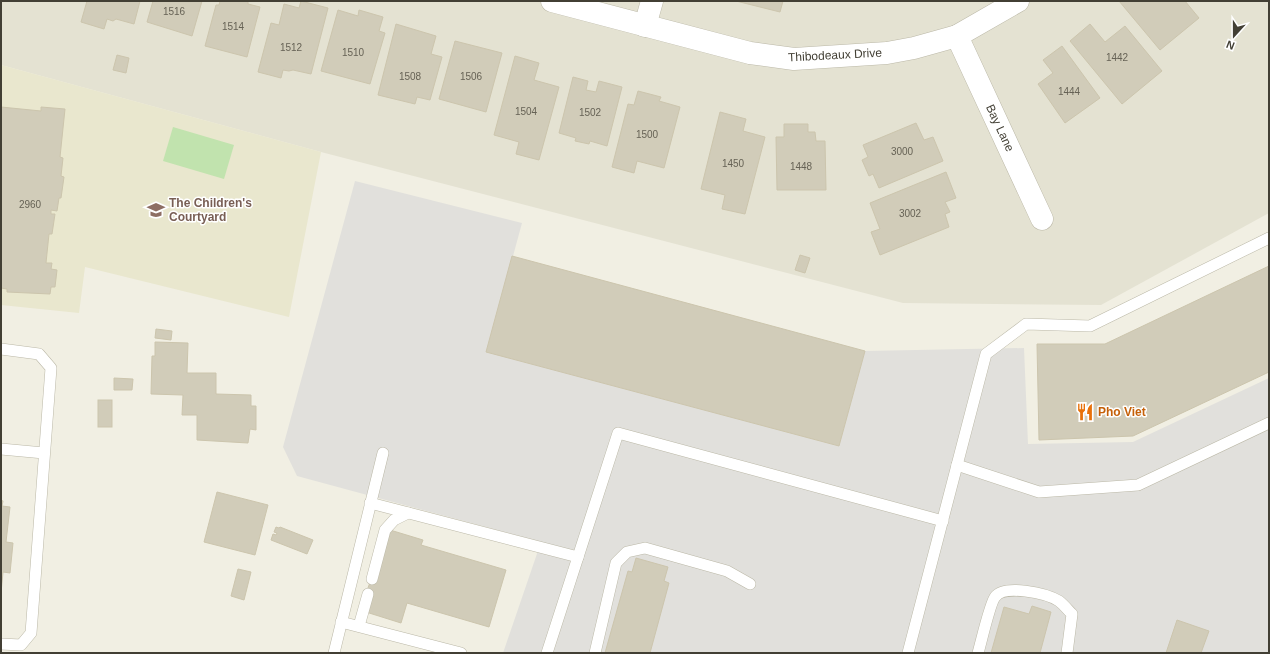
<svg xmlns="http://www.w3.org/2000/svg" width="1270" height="654" viewBox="0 0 1270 654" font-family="Arial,sans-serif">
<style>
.residential{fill:#e4e2d2}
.education{fill:#e9e7ce}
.green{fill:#c1e3ae}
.parking{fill:#e1e0dc}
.building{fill:#d1ccb9;stroke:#ccc5ad}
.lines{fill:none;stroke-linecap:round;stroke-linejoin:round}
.lane-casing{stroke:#bbb8a7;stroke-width:12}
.street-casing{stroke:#bbb8a7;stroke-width:23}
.lane{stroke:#fff;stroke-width:11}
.street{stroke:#fff;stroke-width:22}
.labels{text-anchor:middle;stroke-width:3;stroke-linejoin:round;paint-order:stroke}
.number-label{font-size:10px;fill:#666255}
.street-label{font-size:12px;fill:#423f34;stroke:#fff}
.education-label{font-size:12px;font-weight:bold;fill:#785e54;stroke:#fff;text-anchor:start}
.food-label{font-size:12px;font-weight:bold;fill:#c56008;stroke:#fff;text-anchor:start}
</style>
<rect width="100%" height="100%" fill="#f1efe3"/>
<polygon class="residential" points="1,1 1269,1 1269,213 1101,305 903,303 321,152 1,65"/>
<polygon class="education" points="1,65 321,152 289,317 85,267 79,313 1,305"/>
<polygon class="green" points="173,127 234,145 224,179 163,161"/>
<polygon class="parking" points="355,181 522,223 487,352 839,446 865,351 1024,348 1028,444 1133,442 1269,378 1269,653 503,653 541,542 297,476 283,447"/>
<g class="building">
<polygon points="87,1 140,1 134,24 116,19 113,21 107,19 104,29 81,22"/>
<polygon points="153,1 202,1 192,36 147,22"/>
<polygon points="220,1 248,1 248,4 260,7 247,57 205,46 216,5 219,5"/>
<polygon points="301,1 328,8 311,74 293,70 289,71 283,70 281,78 258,72 271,23 279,25 284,4 299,8"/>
<polygon points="736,1 783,1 780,12"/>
<polygon points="1119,1 1185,1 1199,18 1160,50"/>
<polygon points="338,10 358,16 359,10 383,17 379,31 385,33 370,84 321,71"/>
<polygon points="396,24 436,36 431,54 442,57 430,100 417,97 415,104 378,95"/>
<polygon points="1090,24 1105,42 1125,26 1162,71 1122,104 1070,41"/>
<polygon points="455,41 502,53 486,112 439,99"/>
<polygon points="1062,46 1100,98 1065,123 1038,84 1053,73 1043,60"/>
<polygon points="117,55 129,58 126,73 113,70"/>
<polygon points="515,56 539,63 534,80 559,87 539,160 516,154 519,142 494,135"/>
<polygon points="573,77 588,81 586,90 596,92 599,81 622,87 607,146 590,141 589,144 575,141 576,138 559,133"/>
<polygon points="638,91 661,97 659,101 680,107 664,168 637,161 634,173 612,167 628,104 634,105"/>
<polygon points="1,107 41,111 41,107 65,109 60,157 63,158 61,176 64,177 61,198 59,198 57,211 51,210 51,214 55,214 52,234 49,234 46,263 52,263 51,269 57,270 55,287 51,287 50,294 7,292 7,289 1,288"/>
<polygon points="720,112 746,119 743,131 765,137 745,214 722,209 725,195 701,189"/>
<polygon points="916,123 924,140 933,137 943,161 879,188 873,174 869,176 862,160 868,157 863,145"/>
<polygon points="784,124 808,124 808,132 815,132 816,141 825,141 826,190 777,190 776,137 784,137"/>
<polygon points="946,172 956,198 945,202 950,212 945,214 949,227 880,255 871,232 880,229 870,203"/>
<polygon points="800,255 810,258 805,273 795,270"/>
<polygon points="512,256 865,351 839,446 486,352"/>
<polygon points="1269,266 1269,372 1133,436 1039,440 1037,344 1105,344"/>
<polygon points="156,329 172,331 171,340 155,338"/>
<polygon points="155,342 188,343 187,373 216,373 216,394 251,395 251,406 256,406 256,430 250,429 248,443 197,440 197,415 182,415 183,395 151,394 152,356 155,356"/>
<polygon points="114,378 133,379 132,390 114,390"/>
<rect x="98" y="400" width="14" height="27"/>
<polygon points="217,492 268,505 255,555 204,542"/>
<polygon points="1,500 3,501 2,506 10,507 6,542 13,543 10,573 3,572 1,593"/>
<polygon points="276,527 279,528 280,527 313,540 307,554 271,540 273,534 276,535 277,533 274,532"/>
<polygon points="390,530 423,540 421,545 506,570 489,627 407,603 401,623 366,612 366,593"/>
<polygon points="636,558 668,567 664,581 669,583 650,653 605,653 628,571 632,572"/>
<polygon points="238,569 251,572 244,600 231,596"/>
<polygon points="1032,606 1051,612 1040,653 991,653 1004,607 1029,614"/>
<polygon points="1177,620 1209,631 1201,653 1166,653"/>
</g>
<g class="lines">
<g class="lane-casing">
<g id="lane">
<polyline points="1,349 39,354 51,368 31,633 21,645 1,644"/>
<polyline points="1,449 44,453"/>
<polyline points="957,465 1039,492 1138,485 1269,423"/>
<polyline points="370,503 578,557"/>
<polyline points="372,579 385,530 394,520 408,513"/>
<polyline points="341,622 461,653"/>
<polyline points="359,626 368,594"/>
<polyline points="334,653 383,453"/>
<polyline points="547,653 618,433 943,521"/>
<polyline points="595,653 616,563 627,552 645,548 727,571 750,584"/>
<polyline points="908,653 986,354 1026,324 1090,326 1269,238"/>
<path d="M978,653C981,643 990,603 995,597C1004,584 1046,593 1059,601C1063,604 1068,610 1072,614L1067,653"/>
</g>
</g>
<g class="street-casing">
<g id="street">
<polyline points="552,1 750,53 794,59 887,53 914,48 957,36 1018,1"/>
<polyline points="645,26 652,1"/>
<polyline points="957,36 1042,219"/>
</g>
</g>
<use href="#lane" class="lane"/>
<use href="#street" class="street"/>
</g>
<defs>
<g id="school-bare" transform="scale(1.38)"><path d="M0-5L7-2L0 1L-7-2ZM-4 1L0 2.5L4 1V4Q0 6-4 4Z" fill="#8d6e63" stroke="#fff" stroke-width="2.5" paint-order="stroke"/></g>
<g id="restaurant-bare" transform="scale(1.38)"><path d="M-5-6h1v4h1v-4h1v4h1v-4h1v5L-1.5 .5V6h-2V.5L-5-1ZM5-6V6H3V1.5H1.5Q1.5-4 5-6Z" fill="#e8710a" stroke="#fff" stroke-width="2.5" paint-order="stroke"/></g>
</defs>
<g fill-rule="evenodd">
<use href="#school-bare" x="156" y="210"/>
<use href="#restaurant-bare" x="1085" y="412"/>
</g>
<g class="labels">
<g class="number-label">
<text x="174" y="15">1516</text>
<text x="233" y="30">1514</text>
<text x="291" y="51">1512</text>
<text x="353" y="56">1510</text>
<text x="1117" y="61">1442</text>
<text x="410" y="80">1508</text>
<text x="471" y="80">1506</text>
<text x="1069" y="95">1444</text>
<text x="526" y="115">1504</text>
<text x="590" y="116">1502</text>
<text x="647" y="138">1500</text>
<text x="902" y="155">3000</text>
<text x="733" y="167">1450</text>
<text x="801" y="170">1448</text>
<text x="30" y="208">2960</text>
<text x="910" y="217">3002</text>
</g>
<g class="street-label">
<text transform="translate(835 55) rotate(-3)" y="4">Thibodeaux Drive</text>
<text transform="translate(1000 128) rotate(65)" y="4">Bay Lane</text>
</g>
<g class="education-label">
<text x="169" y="207">The Children's<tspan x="169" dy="14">Courtyard</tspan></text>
</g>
<g class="food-label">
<text x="1098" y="416">Pho Viet</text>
</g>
</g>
<rect width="1270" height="654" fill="none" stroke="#423f34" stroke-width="4"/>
<g transform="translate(1234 36) rotate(201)" stroke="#ffffff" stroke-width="3" paint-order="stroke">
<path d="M0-3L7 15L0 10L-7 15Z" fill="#423f34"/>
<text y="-6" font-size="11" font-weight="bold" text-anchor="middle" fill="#423f34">N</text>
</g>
</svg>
